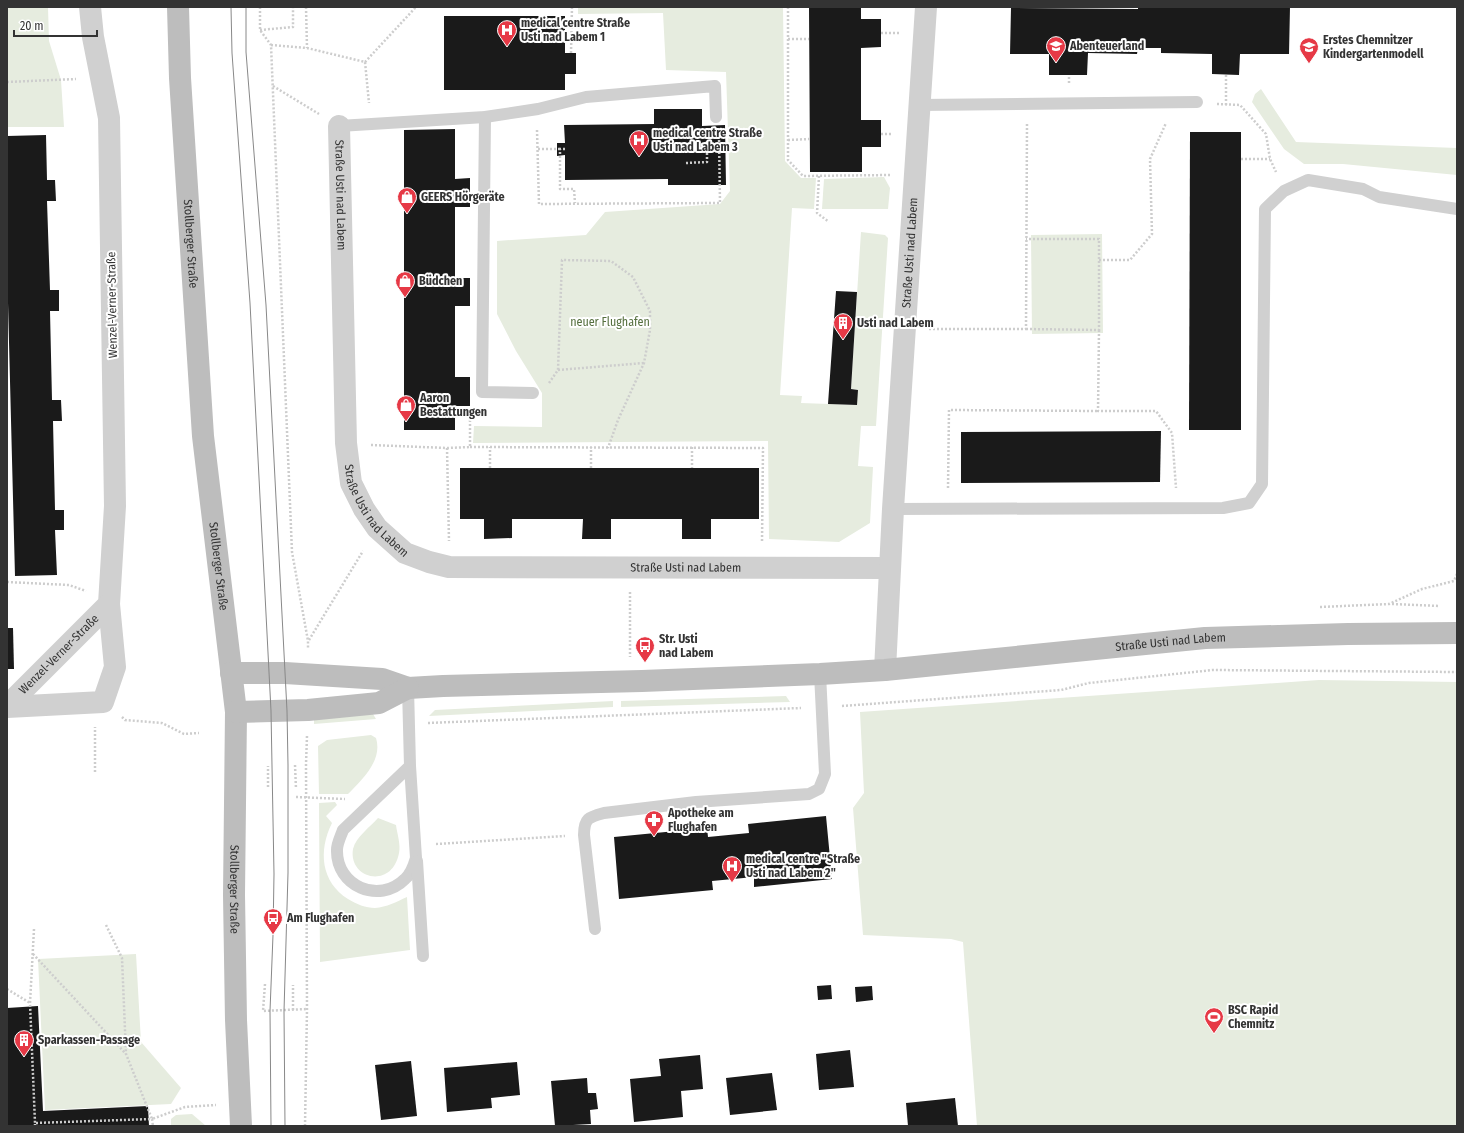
<svg xmlns="http://www.w3.org/2000/svg" width="1464" height="1133" viewBox="0 0 1464 1133" font-family="'Fira Sans Condensed',sans-serif">
<style>
.green{fill:#e6ecdf}
.building{fill:#1a1a1a}
.lines{fill:none;stroke-linecap:round;stroke-linejoin:round}
.path{stroke:#cdcdcd;stroke-width:2.5;stroke-dasharray:2 2;stroke-linecap:butt}
.lane{stroke:#d0d0d0;stroke-width:12}
.street{stroke:#d0d0d0;stroke-width:22}
.secondary{stroke:#bdbdbd;stroke-width:22}
.tram{stroke:#888;stroke-width:1}
.labels{text-anchor:middle;stroke-width:4;stroke-linejoin:round;paint-order:stroke}
.poi-label{font-size:12px;font-weight:bold;fill:#333;stroke:#fff;text-anchor:start}
.street-label{font-size:12px;fill:#333;stroke:#fff}
.park-label{font-size:12px;fill:#56703f;stroke:#fff}
</style>
<rect width="100%" height="100%" fill="#fff"/>
<g class="green">
<polygon points="7,7 48,7 49,41 61,80 64,127 7,127"/>
<polygon points="578,7 783,7 785,161 801,178 816,178 814,209 792,208 780,395 802,396 801,403 857,405 857,390 851,389 861,232 885,235 888,238 876,426 861,426 858,466 873,467 870,523 839,542 769,539 768,441 473,443 474,426 542,427 542,393 516,351 497,314 497,241 586,235 605,212 720,204 730,191 726,72 666,70 663,13 578,14"/>
<polygon points="1261,89 1296,142 1457,148 1457,175 1343,164 1304,164 1284,149 1252,102 1255,94"/>
<polygon points="884,177 890,188 888,209 822,209 824,179"/>
<polygon points="1102,234 1103,333 1032,334 1031,235"/>
<polygon points="1319,680 1457,682 1457,1126 977,1126 963,942 951,939 863,935 853,808 864,793 860,712"/>
<polygon points="786,696 790,702 621,707 621,701"/>
<polygon points="613,701 613,707 429,716 435,710"/>
<polygon points="373,714 376,719 314,724 314,719"/>
<path d="M371,735L376,738C383,760 362,780 348,794H319L318,746L327,740Z"/>
<path d="M335,802L337,805L326,816L332,823C318,851 321,882 348,899C356,904 366,908 375,908C387,907 396,902 407,897L410,950L320,962L319,803Z"/>
<path d="M378,818L396,825C397,833 401,845 399,853C392,890 348,879 353,849C356,837 370,827 378,818Z"/>
<polygon points="136,954 141,1042 181,1088 171,1104 45,1110 38,959"/>
<polygon points="192,1114 206,1126 171,1126 171,1119 176,1115"/>
</g>
<g class="building">
<polygon points="809,7 861,7 861,19 881,19 881,47 861,48 861,120 881,120 881,147 862,147 862,172 810,172"/>
<polygon points="1138,7 1290,7 1289,54 1240,54 1239,75 1212,74 1212,54 1161,53 1161,48 1138,48 1137,54 1088,53 1087,75 1049,75 1049,54 1010,54 1011,8 1138,9"/>
<polygon points="444,16 565,16 565,53 576,53 576,74 565,74 565,90 444,90"/>
<polygon points="654,109 702,109 702,126 725,125 726,185 668,185 668,179 565,180 565,155 557,156 557,143 565,143 564,125 654,124"/>
<polygon points="455,129 455,179 470,178 470,207 455,207 455,278 470,278 470,306 455,306 455,377 470,377 470,406 455,406 455,430 404,430 404,130"/>
<polygon points="1190,132 1241,132 1241,430 1189,430"/>
<polygon points="46,135 47,180 55,180 56,201 47,201 50,290 59,290 59,311 50,311 52,400 61,400 62,421 53,421 55,510 64,510 64,530 55,530 57,575 15,576 7,264 7,136"/>
<polygon points="836,291 857,292 851,389 858,390 857,405 828,404"/>
<polygon points="1161,431 1160,482 961,483 961,432"/>
<polygon points="460,468 759,468 759,519 711,519 711,539 682,539 682,519 611,519 611,539 582,539 583,519 512,519 512,538 484,539 484,519 460,519"/>
<polygon points="7,628 13,628 14,669 7,669"/>
<polygon points="826,816 832,879 754,887 754,877 712,881 713,890 619,899 614,837 707,828 708,837 749,833 748,824"/>
<polygon points="831,985 832,999 818,1000 817,986"/>
<polygon points="872,986 873,1000 856,1002 855,987"/>
<polygon points="38,1006 43,1111 148,1106 149,1126 7,1126 7,1008"/>
<polygon points="850,1050 854,1087 819,1090 816,1054"/>
<polygon points="700,1055 703,1089 681,1091 683,1117 634,1122 630,1079 661,1076 659,1059"/>
<polygon points="411,1061 417,1116 381,1120 375,1065"/>
<polygon points="517,1062 520,1095 491,1098 492,1108 447,1112 444,1068"/>
<polygon points="772,1073 777,1110 730,1115 726,1078"/>
<polygon points="587,1078 588,1093 596,1093 598,1109 590,1110 591,1124 555,1126 551,1081"/>
<polygon points="955,1098 958,1126 908,1126 906,1103"/>
</g>
<g class="lines">
<g class="path">
<polyline points="260,7 260,30 271,45 292,552 308,641 308,649"/>
<polyline points="306,7 307,48"/>
<polyline points="788,7 788,160 803,176 890,175"/>
<polyline points="260,30 293,27 293,7"/>
<polyline points="881,33 899,33"/>
<polyline points="788,39 809,39"/>
<polyline points="271,45 307,48 365,62 369,103"/>
<polyline points="571,53 572,7"/>
<polyline points="365,62 416,7"/>
<polyline points="7,82 76,79"/>
<polyline points="1069,83 1069,75"/>
<polyline points="273,86 319,114"/>
<polyline points="1217,104 1240,105 1266,134 1270,159 1276,172"/>
<polyline points="1226,105 1226,75"/>
<polyline points="537,130 539,204 720,203 719,137"/>
<polyline points="881,134 893,134"/>
<polyline points="788,140 810,139"/>
<polyline points="538,149 560,149"/>
<polyline points="565,149 560,149 560,189 574,189 575,203"/>
<polyline points="1241,159 1270,159"/>
<polyline points="686,163 707,162 707,135"/>
<polyline points="819,176 817,213 829,222"/>
<polyline points="1099,260 1130,260 1152,234 1150,159 1166,123"/>
<polyline points="929,329 1026,329 1027,124"/>
<polyline points="1026,329 1099,330 1099,239 1026,239"/>
<polyline points="1099,330 1098,411 1156,411 1172,433 1176,488"/>
<polyline points="558,370 644,363"/>
<polyline points="549,383 558,370 562,260 611,261 633,277 650,311 650,330 644,363 618,420 608,448"/>
<polyline points="371,445 447,448 470,447 470,416 473,408"/>
<polyline points="470,447 763,448 762,543"/>
<polyline points="692,447 692,468"/>
<polyline points="447,448 449,541"/>
<polyline points="490,468 490,447"/>
<polyline points="591,468 591,447"/>
<polyline points="948,488 949,410 1098,411"/>
<polyline points="7,582 69,585 86,591"/>
<polyline points="630,592 630,657"/>
<polyline points="1392,604 1439,606"/>
<polyline points="1320,607 1389,604 1422,589 1454,581 1457,574"/>
<polyline points="309,640 363,551"/>
<polyline points="842,706 1061,690 1089,683 1213,670 1457,672"/>
<polyline points="122,717 125,720 162,723 184,734 199,733"/>
<polyline points="428,723 801,708"/>
<polyline points="295,765 296,789"/>
<polyline points="95,772 95,727"/>
<polyline points="268,787 268,766"/>
<polyline points="296,797 345,799"/>
<polyline points="436,844 565,836"/>
<polyline points="106,925 122,958 126,1054 152,1119 185,1107 216,1105"/>
<polyline points="34,929 30,1003 35,1123"/>
<polyline points="33,954 126,1054"/>
<polyline points="265,984 263,1011 307,1009"/>
<polyline points="7,989 30,1003"/>
<polyline points="293,1010 293,985"/>
<polyline points="35,1126 35,1123 152,1119 153,1126"/>
<polyline points="305,1126 307,1009 306,764 307,736"/>
</g>
<g class="lane">
<polyline points="919,105 1197,102"/>
<polyline points="485,117 482,392 533,393"/>
<polyline points="339,126 485,117 538,109 586,97 715,86 716,117"/>
<polyline points="893,509 1223,508 1249,503 1262,484 1265,209 1284,191 1308,180 1363,189 1379,197 1457,209"/>
<path d="M408,688L410,766L416,858C414,865 411,874 405,879C379,905 336,886 337,850C337,843 341,836 343,830L410,766"/>
<polyline points="417,861 423,956"/>
<path d="M595,929L584,835C584,818 589,817 604,813L696,802L809,794L819,789L825,774L820,674"/>
</g>
<g class="street">
<path id="s1" d="M339,126L346,443L351,483L364,509L377,528L405,553L429,562L449,567L890,568"/>
<path id="s2" d="M885,670L893,509L926,7"/>
<path id="s3" d="M7,704L14,699L109,604L115,506L109,118L93,37L90,7"/>
<polyline points="7,707 103,702 115,667 109,604"/>
</g>
<g class="secondary">
<path id="s4" d="M178,7L180,78L203,436L236,712L234,895L236,1020L241,1126"/>
<path id="s5" d="M231,673H285L382,679L408,688L443,686L642,681L820,674L885,670L1205,638L1348,634L1457,633"/>
<polyline points="236,712 308,710 379,703 408,688"/>
</g>
<g class="tram">
<polyline points="231,7 232,53 250,303 271,711 274,874 273,935 270,1011 271,1126"/>
<polyline points="246,7 246,52 266,305 287,711 288,765 288,873 284,1011 285,1126"/>
</g>
</g>
<defs>
<g id="hospital-pin" transform="scale(1)"><path d="M0 17L-7.5 6A9.5 9.5 0 1 1 7.5 6Z" fill="#e63946" stroke="#fff"/><path d="M-5-5h3v3.5h4V-5h3V5h-3V1.5h-4V5h-3Z" fill="#fff"/></g>
<g id="school-pin" transform="scale(1)"><path d="M0 17L-7.5 6A9.5 9.5 0 1 1 7.5 6Z" fill="#e63946" stroke="#fff"/><path d="M0-5L7-2L0 1L-7-2ZM-4 1L0 2.5L4 1V4Q0 6-4 4Z" fill="#fff"/></g>
<g id="shop-pin" transform="scale(1)"><path d="M0 17L-7.5 6A9.5 9.5 0 1 1 7.5 6Z" fill="#e63946" stroke="#fff"/><path d="M-5-2.5h2.3a2.7 3.5 0 0 1 5.4 0H5L5.5 6h-11ZM-1.5-2.5h3a1.5 2.3 0 0 0-3 0Z" fill="#fff"/></g>
<g id="building-pin" transform="scale(1)"><path d="M0 17L-7.5 6A9.5 9.5 0 1 1 7.5 6Z" fill="#e63946" stroke="#fff"/><path d="M-4-6H4V6H1V3H-1V6H-4ZM-2.5-4.3h1.7v1.8h-1.7ZM.8-4.3h1.7v1.8H.8ZM-2.5-1h1.7V.8h-1.7ZM.8-1h1.7V.8H.8Z" fill="#fff"/></g>
<g id="bus-pin" transform="scale(1)"><path d="M0 17L-7.5 6A9.5 9.5 0 1 1 7.5 6Z" fill="#e63946" stroke="#fff"/><path d="M-5-6H5V4H4V6H2V4H-2V6H-4V4H-5ZM-3.5-4V0h7V-4ZM-3.5 1.2v1.5H-2V1.2ZM2 1.2v1.5H3.5V1.2Z" fill="#fff"/></g>
<g id="pharmacy-pin" transform="scale(1)"><path d="M0 17L-7.5 6A9.5 9.5 0 1 1 7.5 6Z" fill="#e63946" stroke="#fff"/><path d="M-2-6h4v4h4v4h-4v4h-4v-4h-4v-4h4Z" fill="#fff"/></g>
<g id="stadium-pin" transform="scale(1)"><path d="M0 17L-7.5 6A9.5 9.5 0 1 1 7.5 6Z" fill="#e63946" stroke="#fff"/><path d="M0-5a6.5 5 0 1 0 0 10a6.5 5 0 1 0 0-10ZM-3.5-1.8h7v3.6h-7Z" fill="#fff"/></g>
</defs>
<g fill-rule="evenodd">
<use href="#hospital-pin" x="507" y="30"/>
<use href="#school-pin" x="1056" y="46"/>
<use href="#school-pin" x="1309" y="47"/>
<use href="#hospital-pin" x="639" y="140"/>
<use href="#shop-pin" x="407" y="197"/>
<use href="#shop-pin" x="405" y="281"/>
<use href="#building-pin" x="843" y="323"/>
<use href="#shop-pin" x="406" y="405"/>
<use href="#bus-pin" x="645" y="646"/>
<use href="#pharmacy-pin" x="654" y="820"/>
<use href="#hospital-pin" x="732" y="866"/>
<use href="#bus-pin" x="273" y="918"/>
<use href="#stadium-pin" x="1214" y="1017"/>
<use href="#building-pin" x="24" y="1040"/>
</g>
<g class="labels">
<g class="poi-label">
<text x="521" y="27">medical centre Straße<tspan x="521" dy="14">Usti nad Labem 1</tspan></text>
<text x="1323" y="44">Erstes Chemnitzer<tspan x="1323" dy="14">Kindergartenmodell</tspan></text>
<text x="1070" y="50">Abenteuerland</text>
<text x="653" y="137">medical centre Straße<tspan x="653" dy="14">Usti nad Labem 3</tspan></text>
<text x="421" y="201">GEERS Hörgeräte</text>
<text x="419" y="285">Büdchen</text>
<text x="857" y="327">Usti nad Labem</text>
<text x="420" y="402">Aaron<tspan x="420" dy="14">Bestattungen</tspan></text>
<text x="659" y="643">Str. Usti<tspan x="659" dy="14">nad Labem</tspan></text>
<text x="668" y="817">Apotheke am<tspan x="668" dy="14">Flughafen</tspan></text>
<text x="746" y="863">medical centre "Straße<tspan x="746" dy="14">Usti nad Labem 2"</tspan></text>
<text x="287" y="922">Am Flughafen</text>
<text x="1228" y="1014">BSC Rapid<tspan x="1228" dy="14">Chemnitz</tspan></text>
<text x="38" y="1044">Sparkassen-Passage</text>
</g>
<g class="street-label">
<text dy="4" stroke="none"><textPath href="#s1" startOffset="69">Straße Usti nad Labem</textPath></text>
<text dy="4" stroke="none"><textPath href="#s4" startOffset="237">Stollberger Straße</textPath></text>
<text dy="4" stroke="none"><textPath href="#s2" startOffset="418">Straße Usti nad Labem</textPath></text>
<text transform="translate(112 305) rotate(-91)" y="4">Wenzel-Verner-Straße</text>
<text dy="4" stroke="none"><textPath href="#s1" startOffset="394">Straße Usti nad Labem</textPath></text>
<text dy="4" stroke="none"><textPath href="#s4" startOffset="561">Stollberger Straße</textPath></text>
<text dy="4" stroke="none"><textPath href="#s1" startOffset="730">Straße Usti nad Labem</textPath></text>
<text dy="4" stroke="none"><textPath href="#s5" startOffset="943">Straße Usti nad Labem</textPath></text>
<text dy="4" stroke="none"><textPath href="#s3" startOffset="72">Wenzel-Verner-Straße</textPath></text>
<text dy="4" stroke="none"><textPath href="#s4" startOffset="885">Stollberger Straße</textPath></text>
</g>
<g class="park-label">
<text x="610" y="326">neuer Flughafen</text>
</g>
</g>
<rect width="1464" height="1133" fill="none" stroke="#333333" stroke-width="16"/>
<path d="M14 30v6h83v-6" fill="none" stroke="#333333" stroke-width="2"/>
<text x="20" y="30" font-size="12" fill="#333333" stroke="#ffffff" stroke-width="3" paint-order="stroke">20 m</text>
</svg>
